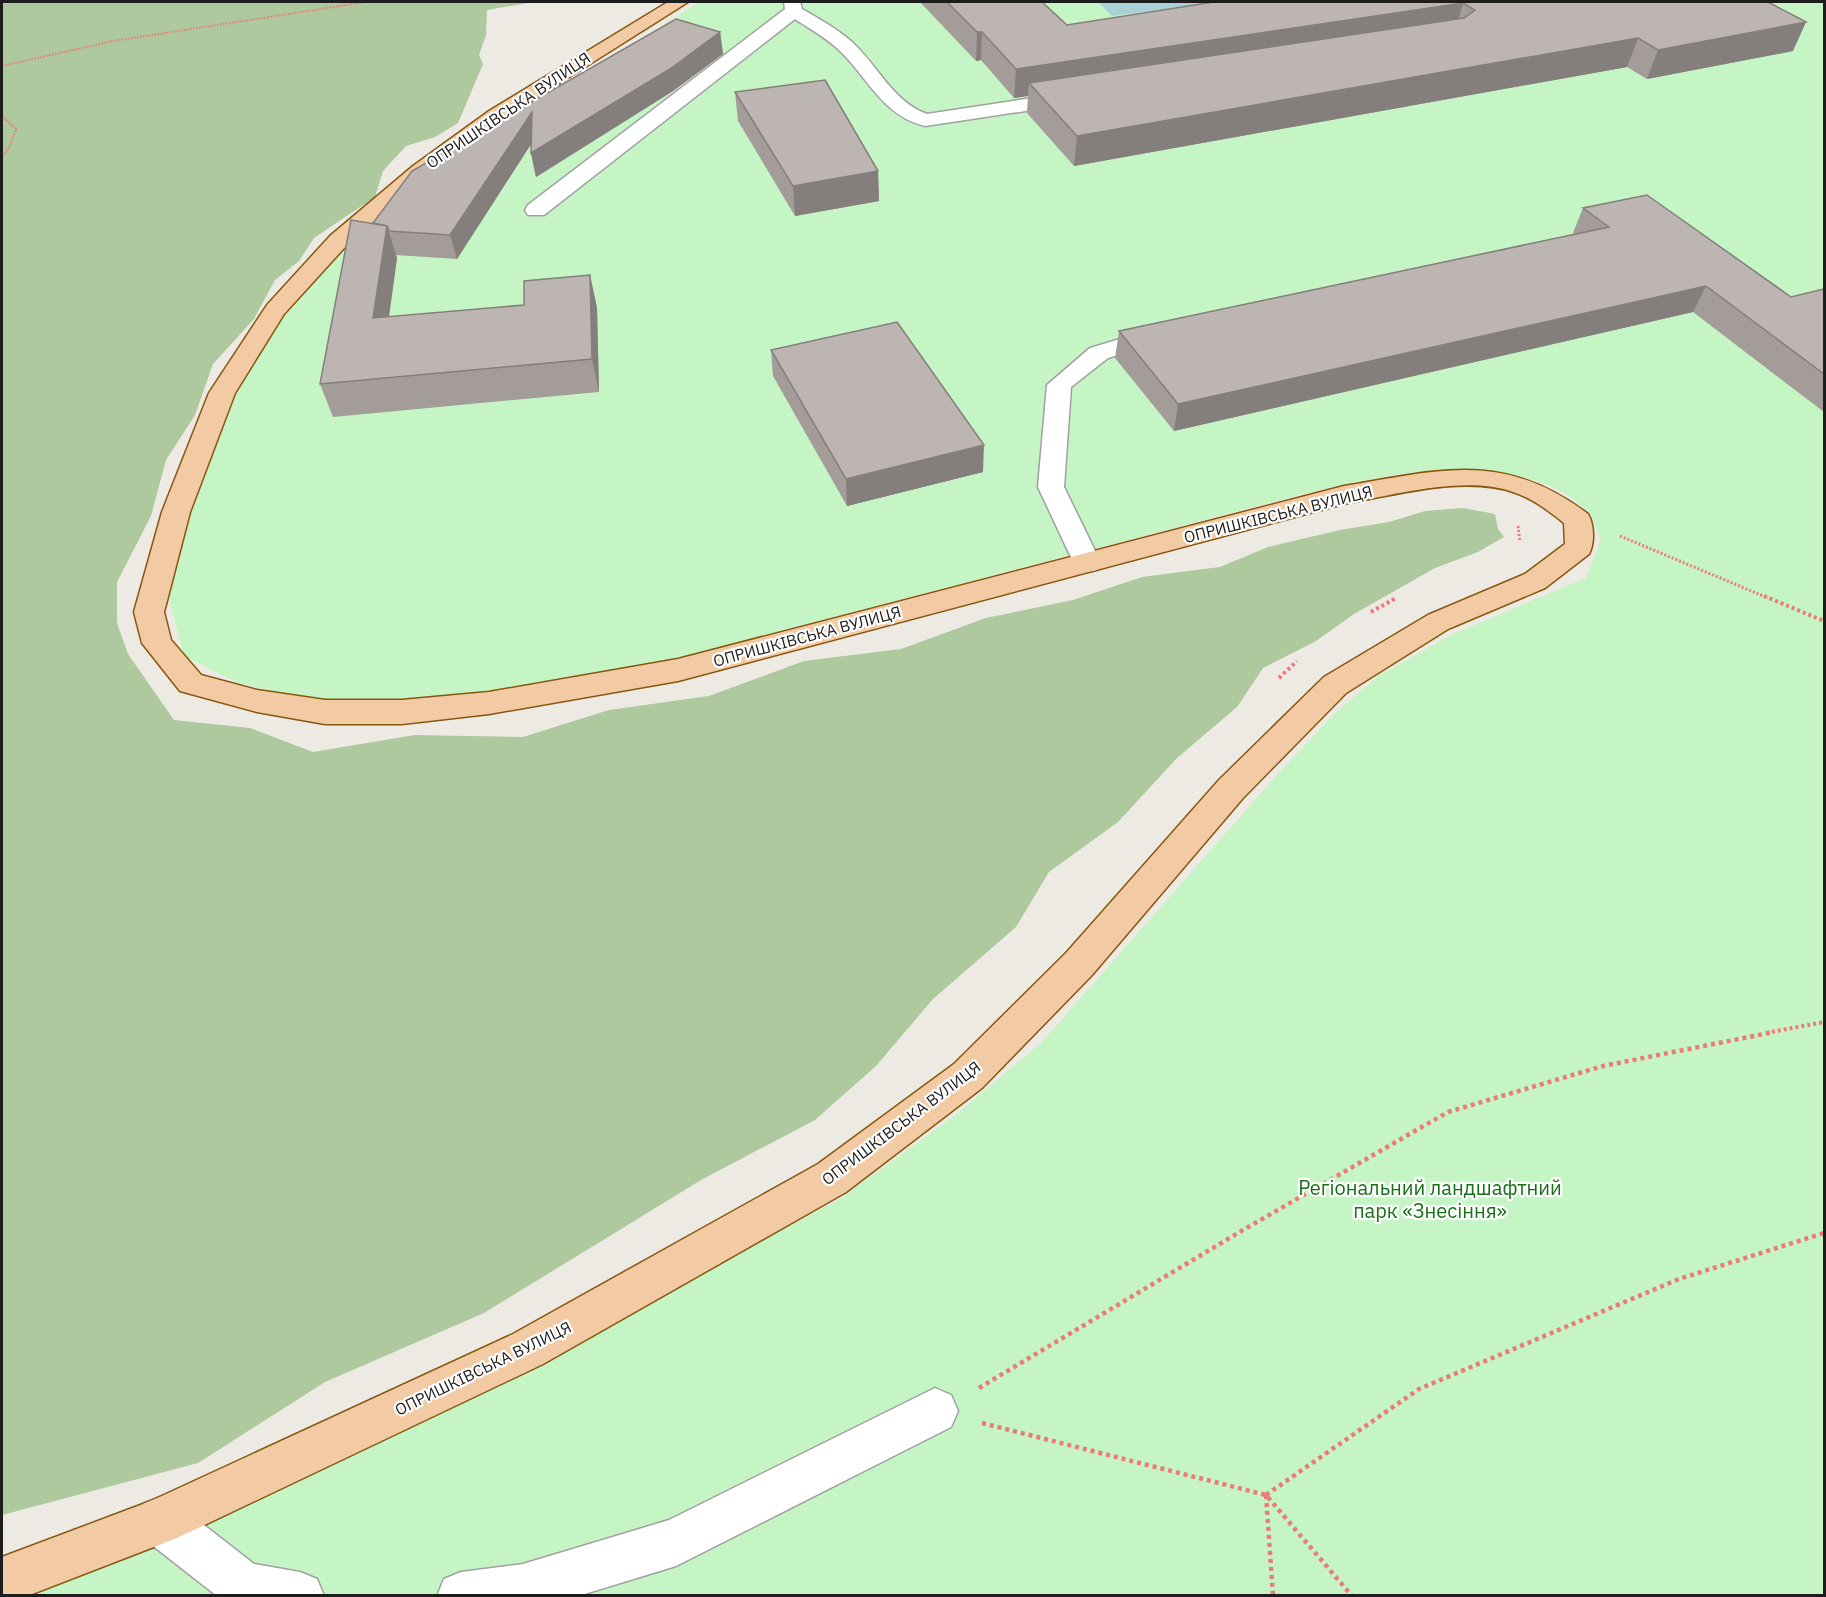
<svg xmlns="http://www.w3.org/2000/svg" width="1826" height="1597" viewBox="0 0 1826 1597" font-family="'IBM Plex Sans',sans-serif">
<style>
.forest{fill:#adc99d}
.park{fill:#c5f4c5}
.water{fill:#a9cfd7}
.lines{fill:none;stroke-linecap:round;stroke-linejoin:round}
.minor-casing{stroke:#a1a1a1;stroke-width:3}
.major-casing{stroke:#88570f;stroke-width:3}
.path-far3{stroke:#ec7b77;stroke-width:2;stroke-dasharray:1.5 1.5;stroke-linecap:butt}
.path-far2{stroke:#ec7b77;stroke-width:3;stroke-dasharray:2 2;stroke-linecap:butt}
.path-far1{stroke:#ec7b77;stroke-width:4;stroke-dasharray:3 3;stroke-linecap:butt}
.path{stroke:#ec7b77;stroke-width:4.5;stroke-dasharray:4 4;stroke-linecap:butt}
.minor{fill:#fff;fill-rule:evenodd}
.major{fill:#f2cba4;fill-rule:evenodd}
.wall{fill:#a39c98}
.shaded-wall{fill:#847f7c}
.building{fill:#bdb5b1;stroke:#847f7c;stroke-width:1.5}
.labels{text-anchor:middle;stroke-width:4.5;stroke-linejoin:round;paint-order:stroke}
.street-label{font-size:16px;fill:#1d1d1d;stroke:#fff}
.near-park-label{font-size:20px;fill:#167017;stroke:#fff}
</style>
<rect width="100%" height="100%" fill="#edeae4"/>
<polygon class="forest" points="2,2 534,2 487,10 486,35 479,55 483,64 458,123 435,137 406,146 383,171 375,197 314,238 299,261 275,280 254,319 213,364 195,415 166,460 151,516 117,582 117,623 128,654 174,720 250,728 313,752 415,735 523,737 609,710 709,696 804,661 901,649 986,618 1073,600 1142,577 1220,567 1268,547 1340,530 1389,522 1425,511 1463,508 1495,514 1498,529 1504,537 1478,552 1435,568 1354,614 1316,641 1263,668 1237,707 1177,758 1118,822 1049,872 1016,927 933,999 876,1066 815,1120 701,1180 484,1313 325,1382 198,1463 2,1515"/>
<path class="park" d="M700,2H1824V1595L18,1596L438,1414L838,1200L953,1117L1041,1043L1276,776L1335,713L1380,675L1453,634L1586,578L1601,540C1598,533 1596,526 1592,519C1583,503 1563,491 1545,484C1467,456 1386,475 1307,493L659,663L520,687L401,703L322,702L238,683L184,656L167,592L192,503L229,406L266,341L303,292L362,227L514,116Z"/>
<polygon class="water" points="1098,2 1224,2 1112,16"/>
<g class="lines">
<g class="minor-casing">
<g id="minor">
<path d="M784,2H800L802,9C819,19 838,29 853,43C878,66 893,102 927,114L1072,92L1082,98L1072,104L925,126C883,116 869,79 840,51C827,38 810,29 795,19L544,215H528L525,210L528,205L785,9Z"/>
<polygon points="1160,327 1168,329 1172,334 1168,339 1108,358 1071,387 1064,487 1101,563 1097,570 1087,572 1077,570 1038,487 1047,385 1090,348"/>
<polygon points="935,1388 951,1395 958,1411 951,1427 676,1566 578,1596 437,1596 444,1579 461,1572 523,1564 669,1520"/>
<polygon points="160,1497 177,1504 254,1564 300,1572 317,1579 324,1596 217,1596 143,1538 136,1521 143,1504"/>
</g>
</g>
<g class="major-casing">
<path id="major" d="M668,2H688L503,119L427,174L346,246L284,314L235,393L190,512L164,612L171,640L201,675L257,690L325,700H402L489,692L678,659L1344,486C1441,470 1503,450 1588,514C1594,524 1595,543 1589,554L1545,588L1448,629L1346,693L1243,798L1092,975L982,1088L846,1192L543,1364L177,1538L27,1596H2V1557L151,1501L513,1334L818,1164L954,1064L1066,953L1219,780L1324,677L1428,615L1525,574L1565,544L1564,523C1549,511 1532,498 1513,492C1465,475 1394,495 1344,504L678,681L489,714L402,724H325L257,712L180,691L142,643L134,612L162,512L209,393L267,305L330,236L413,166L489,111Z"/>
</g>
<g class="path-far3">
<polyline points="2,66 113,41 366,2"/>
<polyline points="2,116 16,129 9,148 2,157"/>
</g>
<g class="path-far2">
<polyline points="1518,526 1520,542"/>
<polyline points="1620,536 1768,598"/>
</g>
<g class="path-far1">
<polyline points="1764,596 1824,621"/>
<polyline points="1371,612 1396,598"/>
<polyline points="1279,678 1297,661"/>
<polyline points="1766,1033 1824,1022"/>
</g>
<g class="path">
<polyline points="979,1388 1243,1230 1448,1112 1603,1066 1774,1032"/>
<polyline points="982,1423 1266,1495 1352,1596"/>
<polyline points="1266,1495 1419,1389 1679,1279 1824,1233"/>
<polyline points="1266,1495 1273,1596"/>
</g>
<use href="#minor" class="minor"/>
<use href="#major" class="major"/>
</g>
<g class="wall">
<polygon points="920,2 1042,2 1067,25 1214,2 1768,2 1793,51 1647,79 1627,67 1074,166 1027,113 1028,96 1014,98 981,60 976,61"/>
<polygon points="720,32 723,54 673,91 536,177 531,153 531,144 457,259 396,255 397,258 389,317 524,305 590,275 597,308 599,392 333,417 320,384 373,223"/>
<polygon points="735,92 878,171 879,201 795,216 738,121"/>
<polygon points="1583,208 1791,297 1824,289 1824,412 1693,312 1174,431 1115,358 1119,331 1574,234 1573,233"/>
<polygon points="771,350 983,472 847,506 773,376"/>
</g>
<g class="shaded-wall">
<polygon points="1463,3 1455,32 1029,83 1028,96 1014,98 1016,69"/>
<polygon points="1806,22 1793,51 1647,79 1658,50"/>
<polygon points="720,32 723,54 673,91 536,177 531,153"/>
<polygon points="977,32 982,32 981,60 976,61"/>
<polygon points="1638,38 1627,67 1074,166 1077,136"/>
<polygon points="532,112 537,135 457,259 450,235"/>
<polygon points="878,171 879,201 795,216 793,186"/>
<polygon points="387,226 397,258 384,351 373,318"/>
<polygon points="590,275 597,308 599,392 592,359"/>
<polygon points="1706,286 1693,312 1174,431 1178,404"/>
<polygon points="984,445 983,472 847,506 846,479"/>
</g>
<g class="building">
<polygon points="947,2 1042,2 1067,25 1214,2 1768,2 1806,22 1658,50 1638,38 1077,136 1029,83 1464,18 1475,10 1463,3 1016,69 982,32 977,32"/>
<polygon points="676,19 720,32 670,69 531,153 532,112 450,235 389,231 387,226 373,223 412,171"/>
<polygon points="825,80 878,171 793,186 735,92"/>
<polygon points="1647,195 1791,297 1824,289 1824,374 1706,286 1178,404 1119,331 1609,227 1583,208"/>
<polygon points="351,220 387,226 373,318 524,305 524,281 590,275 592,359 320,384"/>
<polygon points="897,322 984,445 846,479 771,350"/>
</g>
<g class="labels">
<g class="street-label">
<text transform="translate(508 110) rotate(-34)" y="6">ОПРИШКІВСЬКА ВУЛИЦЯ</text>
<text transform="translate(1278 514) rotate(-14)" y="6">ОПРИШКІВСЬКА ВУЛИЦЯ</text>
<text transform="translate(807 636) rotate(-15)" y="6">ОПРИШКІВСЬКА ВУЛИЦЯ</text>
<text transform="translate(901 1123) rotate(-37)" y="6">ОПРИШКІВСЬКА ВУЛИЦЯ</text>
<text transform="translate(483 1368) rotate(-26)" y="6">ОПРИШКІВСЬКА ВУЛИЦЯ</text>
</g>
<g class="near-park-label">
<text x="1430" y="1195">Регіональний ландшафтний<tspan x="1430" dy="23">парк «Знесіння»</tspan></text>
</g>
</g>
<rect width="1826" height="1597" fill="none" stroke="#1d1d1d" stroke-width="6"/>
</svg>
